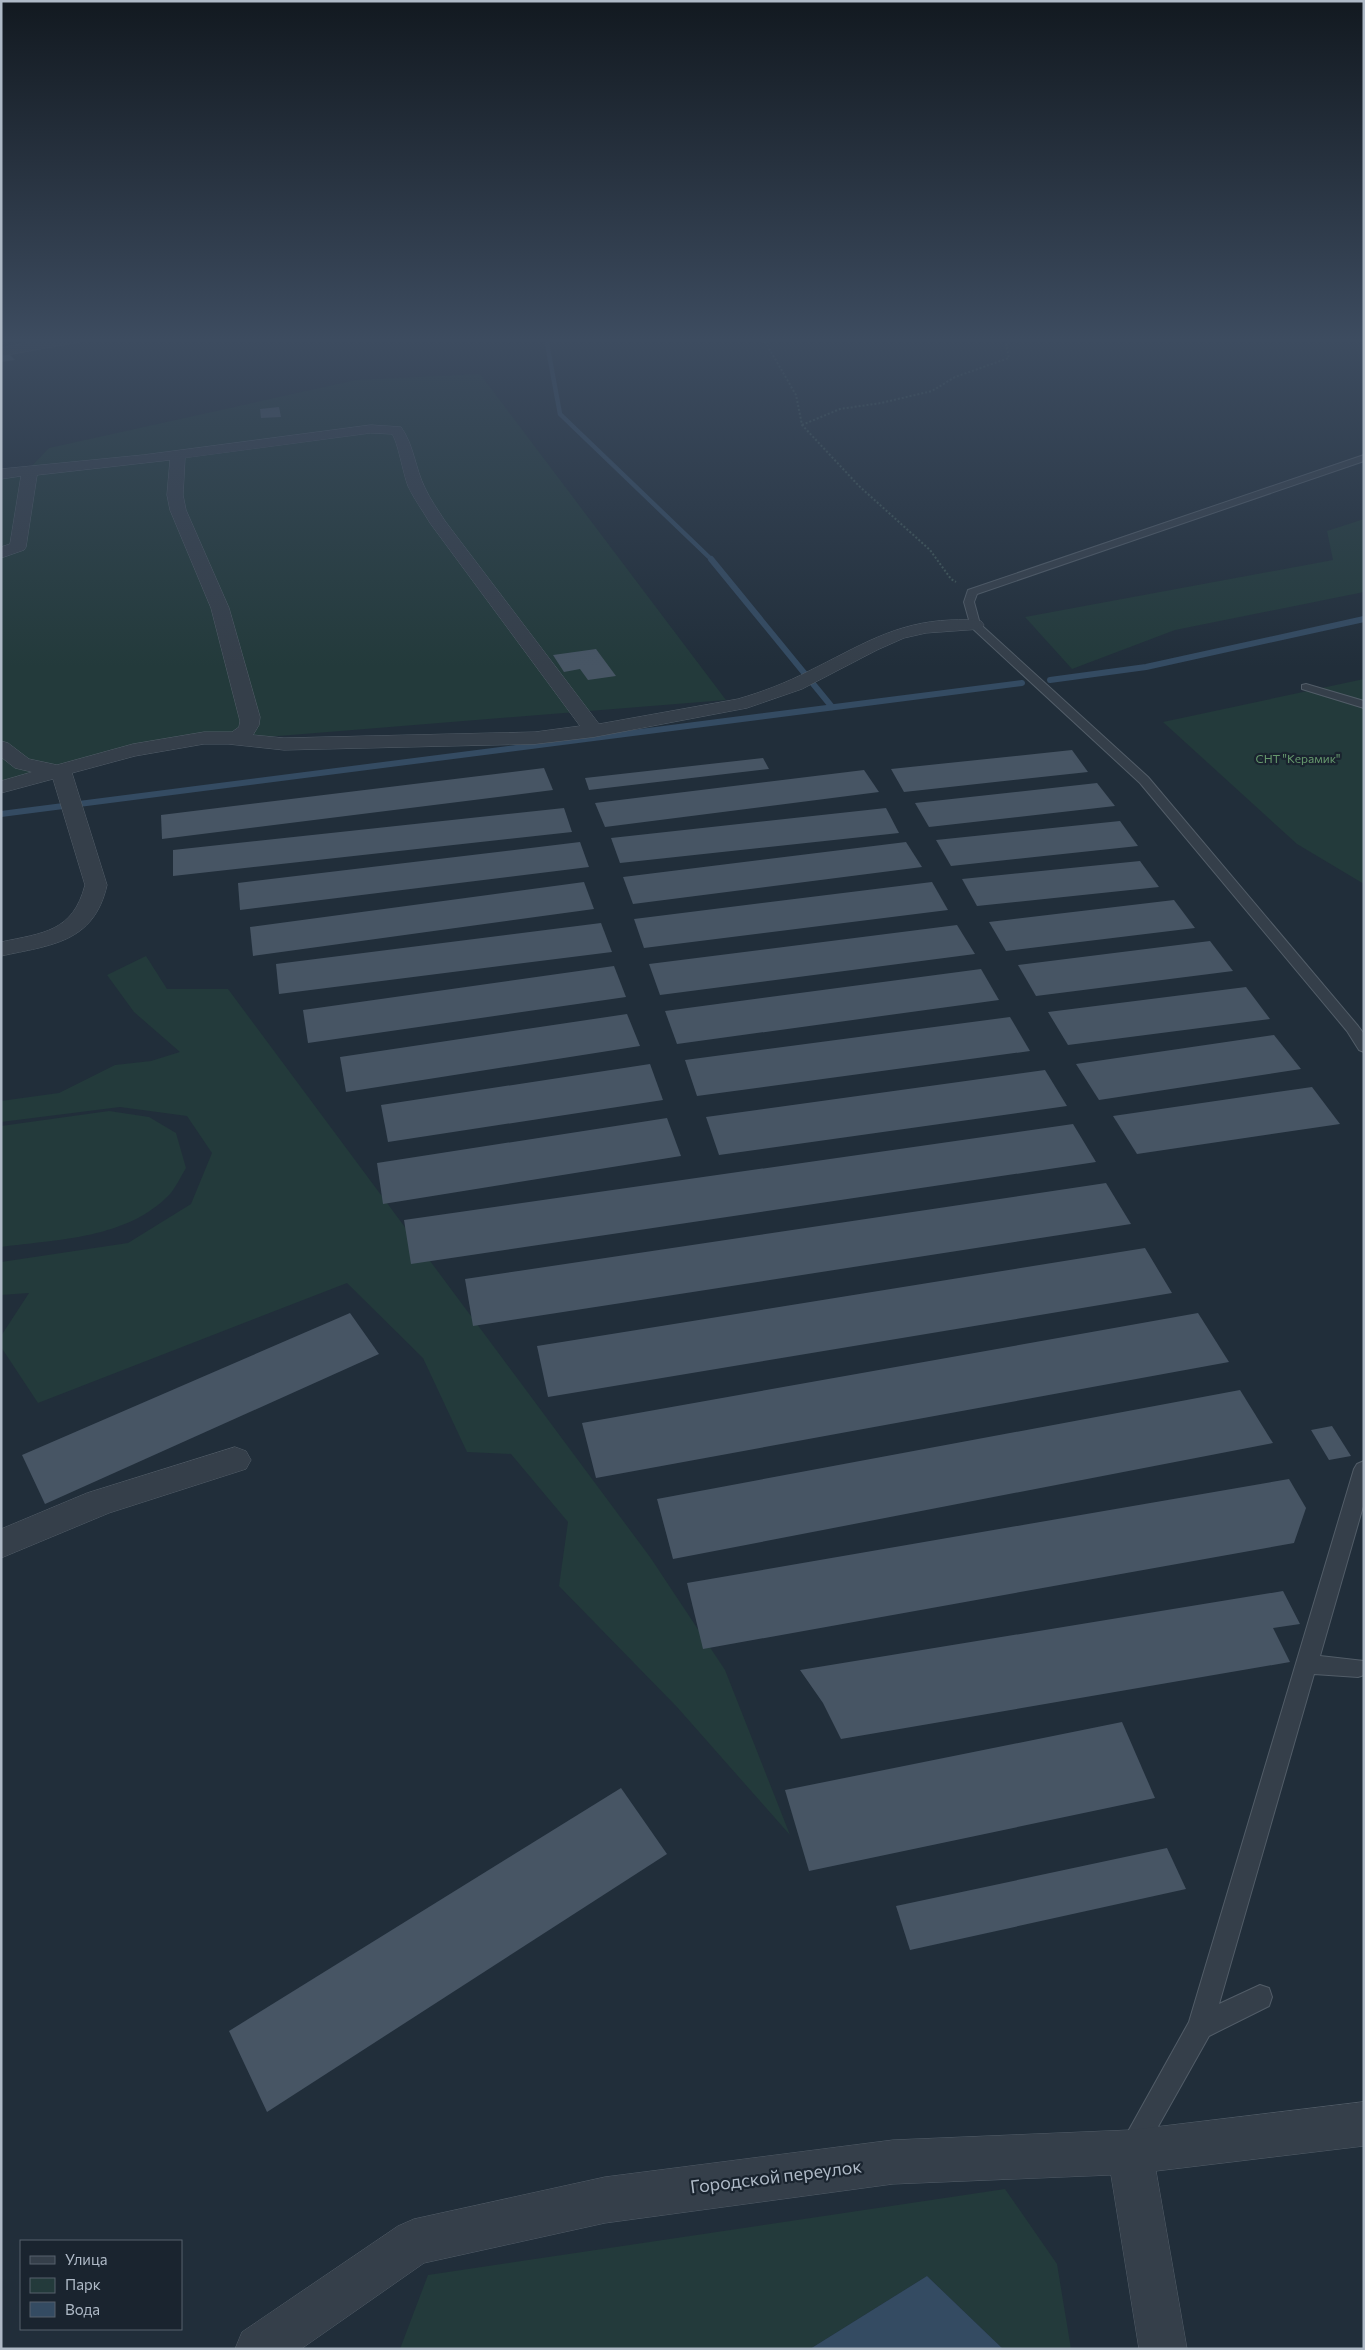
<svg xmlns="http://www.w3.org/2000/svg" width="1365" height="2350" viewBox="0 0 1365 2350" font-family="Commissioner,sans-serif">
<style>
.green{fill:#233a3b}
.water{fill:#344b62}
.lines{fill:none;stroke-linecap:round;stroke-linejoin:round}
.stream-far1{stroke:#344b62;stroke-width:4.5}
.stream{stroke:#344b62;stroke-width:6}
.building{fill:#475564}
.lane-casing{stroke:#525d68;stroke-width:2}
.street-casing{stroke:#525d68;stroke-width:1}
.path{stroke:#405758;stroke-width:2;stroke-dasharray:2 2;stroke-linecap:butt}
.lane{fill:#353f4a;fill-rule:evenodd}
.street{fill:#353f4a;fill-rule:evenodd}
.labels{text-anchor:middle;stroke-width:4.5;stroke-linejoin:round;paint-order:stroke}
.far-park-label{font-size:12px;fill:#66986d;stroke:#1a242f}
.near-street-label{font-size:18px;fill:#afbac7;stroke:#1a242f}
</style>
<rect width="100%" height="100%" fill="#212e3a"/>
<g class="green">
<polygon points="480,374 726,700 141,747 1,790 1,477 23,475 49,448 356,380"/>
<polygon points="1364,519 1364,592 1175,630 1072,669 1025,617 1333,560 1327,531"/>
<polygon points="1364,679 1364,884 1297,844 1163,722"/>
<polygon points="146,956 167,989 228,989 650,1557 725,1670 790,1835 677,1707 559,1586 568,1522 511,1454 467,1452 423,1358 347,1283 38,1403 1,1347 1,1336 29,1293 1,1295 1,1262 128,1243 191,1204 212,1153 187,1116 120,1107 1,1122 1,1101 59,1093 115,1065 151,1061 180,1052 134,1012 107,975"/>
<path d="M109,1111L149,1117L176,1133L186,1168C181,1176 176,1187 170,1194C127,1239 59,1239 1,1247V1126Z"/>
<polygon points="1005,2189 1057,2264 1071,2349 1003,2349 927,2276 810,2349 400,2349 428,2275"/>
</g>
<polygon class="water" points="927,2276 1003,2349 810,2349"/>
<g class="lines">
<polyline class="stream-far1" points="546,338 560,414 712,560"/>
<g class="stream">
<polyline points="711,559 832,707"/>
<polyline points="1050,680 1146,667 1364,619"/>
<polyline points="1,814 1022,683"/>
</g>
</g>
<g class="building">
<polygon points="9,354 15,360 1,362 1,355"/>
<polygon points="279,407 281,417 261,418 260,409"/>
<polygon points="596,649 616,676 588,680 580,669 564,672 553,655"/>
<polygon points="1072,750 1088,772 904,792 891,769"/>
<polygon points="763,758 769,769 589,790 585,778"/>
<polygon points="544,768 553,790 162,839 161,815"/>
<polygon points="864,770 879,792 605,827 595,803"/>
<polygon points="1097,783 1115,806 929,827 915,803"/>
<polygon points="564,808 572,832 173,876 173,850"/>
<polygon points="886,808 899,833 620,863 611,838"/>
<polygon points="1120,821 1138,846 951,866 936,840"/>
<polygon points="580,842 589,867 240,910 238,883"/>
<polygon points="906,842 922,867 633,904 623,877"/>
<polygon points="1140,861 1159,887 977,906 962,879"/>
<polygon points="584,882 594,909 253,956 250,927"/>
<polygon points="932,882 948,910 644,948 634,919"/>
<polygon points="1174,900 1195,928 1006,951 989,922"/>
<polygon points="601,923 612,952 279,994 276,964"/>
<polygon points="957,925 975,954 660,995 649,964"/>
<polygon points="1210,941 1233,971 1036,996 1018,965"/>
<polygon points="614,966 626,997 308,1043 303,1010"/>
<polygon points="981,969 999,1000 677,1044 665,1011"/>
<polygon points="1246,987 1270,1019 1068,1045 1048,1012"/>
<polygon points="627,1014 640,1046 346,1092 340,1057"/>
<polygon points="1010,1017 1030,1051 697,1096 685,1060"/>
<polygon points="1274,1035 1301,1069 1099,1100 1076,1064"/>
<polygon points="650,1064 663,1100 388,1142 381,1105"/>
<polygon points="1045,1070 1067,1106 719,1155 706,1117"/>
<polygon points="1312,1087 1340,1124 1137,1154 1113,1116"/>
<polygon points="667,1118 681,1156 383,1204 377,1163"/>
<polygon points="1073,1124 1096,1162 411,1264 404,1220"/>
<polygon points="1106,1183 1131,1224 473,1326 465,1279"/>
<polygon points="1145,1248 1172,1293 548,1397 537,1346"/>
<polygon points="350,1313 379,1354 45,1504 22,1455"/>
<polygon points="1198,1313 1229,1362 596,1478 582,1423"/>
<polygon points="1240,1390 1273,1443 673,1559 657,1499"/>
<polygon points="1332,1426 1351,1456 1329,1460 1311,1430"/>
<polygon points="1289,1479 1306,1508 1294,1543 703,1649 687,1583"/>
<polygon points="1283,1591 1300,1624 1273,1628 1290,1662 841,1739 823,1703 800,1670"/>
<polygon points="1122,1722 1155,1798 809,1871 785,1790"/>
<polygon points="621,1788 667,1854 267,2112 229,2031"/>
<polygon points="1167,1848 1186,1889 910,1950 896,1906"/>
</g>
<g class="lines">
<g class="lane-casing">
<g id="lane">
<polygon points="1364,455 1364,461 977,594 974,602 980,624 1148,777 1358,1026 1364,1034 1364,1052 1359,1050 1347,1031 1140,783 971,627 964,602 968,590"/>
<polygon points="1306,684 1364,701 1364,708 1302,689 1302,685"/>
<polygon points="1364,1461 1364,1503 1320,1656 1364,1661 1364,1675 1358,1677 1314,1674 1219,2004 1260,1985 1269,1988 1272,1997 1269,2006 1209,2036 1142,2155 1133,2159 1124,2155 1120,2146 1189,2022 1354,1469 1357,1464"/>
</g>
</g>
<g class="street-casing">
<g id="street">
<polygon points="55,338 85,338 79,342 1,356 1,348"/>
<path d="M371,425L401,427C414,445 415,468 425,488C430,499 438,510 445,521L599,724L738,699C762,692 786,683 809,671C858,647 895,622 951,620C961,620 971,619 981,621L984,625L981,629L926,633L904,638L877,650L802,689L747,708L594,737L535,744L284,750L228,744H204L135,756L72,773L107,885C94,943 51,945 1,956V942C43,933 73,932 85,885L53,779L1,793V781L32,772L15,768L1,757V741L8,743L29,759L57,765L133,744L204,732H232L239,727L240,721L211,608L170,510L167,495L170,460L37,475L26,547L24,550L1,558V547L10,544L21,476L1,479V469L143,455ZM371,433L392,434C398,442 403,473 408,486C414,499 423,511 430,523L580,726L535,732L284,738L253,735L259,725L260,717L229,608L186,510L183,495L185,458Z"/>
<polygon points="235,1447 246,1451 251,1460 246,1469 109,1513 1,1558 1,1529 87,1493"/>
<polygon points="1364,2102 1364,2146 1156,2171 1187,2349 1139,2349 1111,2175 893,2184 605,2223 424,2263 301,2349 235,2349 242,2332 398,2226 414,2219 605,2177 893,2140 1130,2130"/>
</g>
</g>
<g class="path">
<polyline points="763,338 796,395 802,425 859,486 930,550 951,579 956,582"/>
<polyline points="802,425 840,409 881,403 932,391 955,377 1009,358 1005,338"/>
</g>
<use href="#lane" class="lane"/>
<use href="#street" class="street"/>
</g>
<linearGradient id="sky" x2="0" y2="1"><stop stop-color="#121920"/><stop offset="0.51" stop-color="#3d4c60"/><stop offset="1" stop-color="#3d4c60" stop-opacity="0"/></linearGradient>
<rect width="1365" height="667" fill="url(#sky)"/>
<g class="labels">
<g class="far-park-label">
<text x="1298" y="763">СНТ "Керамик"</text>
</g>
<g class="near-street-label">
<text transform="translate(776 2177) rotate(-7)" y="6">Городской переулок</text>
</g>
</g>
<rect width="1365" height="2350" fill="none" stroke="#afbac7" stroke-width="5"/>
<rect x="20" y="2240" width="162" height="90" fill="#1a242f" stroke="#56606c"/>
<rect x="30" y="2256" width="25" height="8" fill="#353f4a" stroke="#56606c"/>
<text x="65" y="2265" font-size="15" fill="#afbac7">Улица</text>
<rect x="30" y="2278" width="25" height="15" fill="#233a3b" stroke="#56606c"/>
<text x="65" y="2290" font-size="15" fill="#afbac7">Парк</text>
<rect x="30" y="2302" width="25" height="15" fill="#344b62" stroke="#56606c"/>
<text x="65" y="2315" font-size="15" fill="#afbac7">Вода</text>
</svg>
